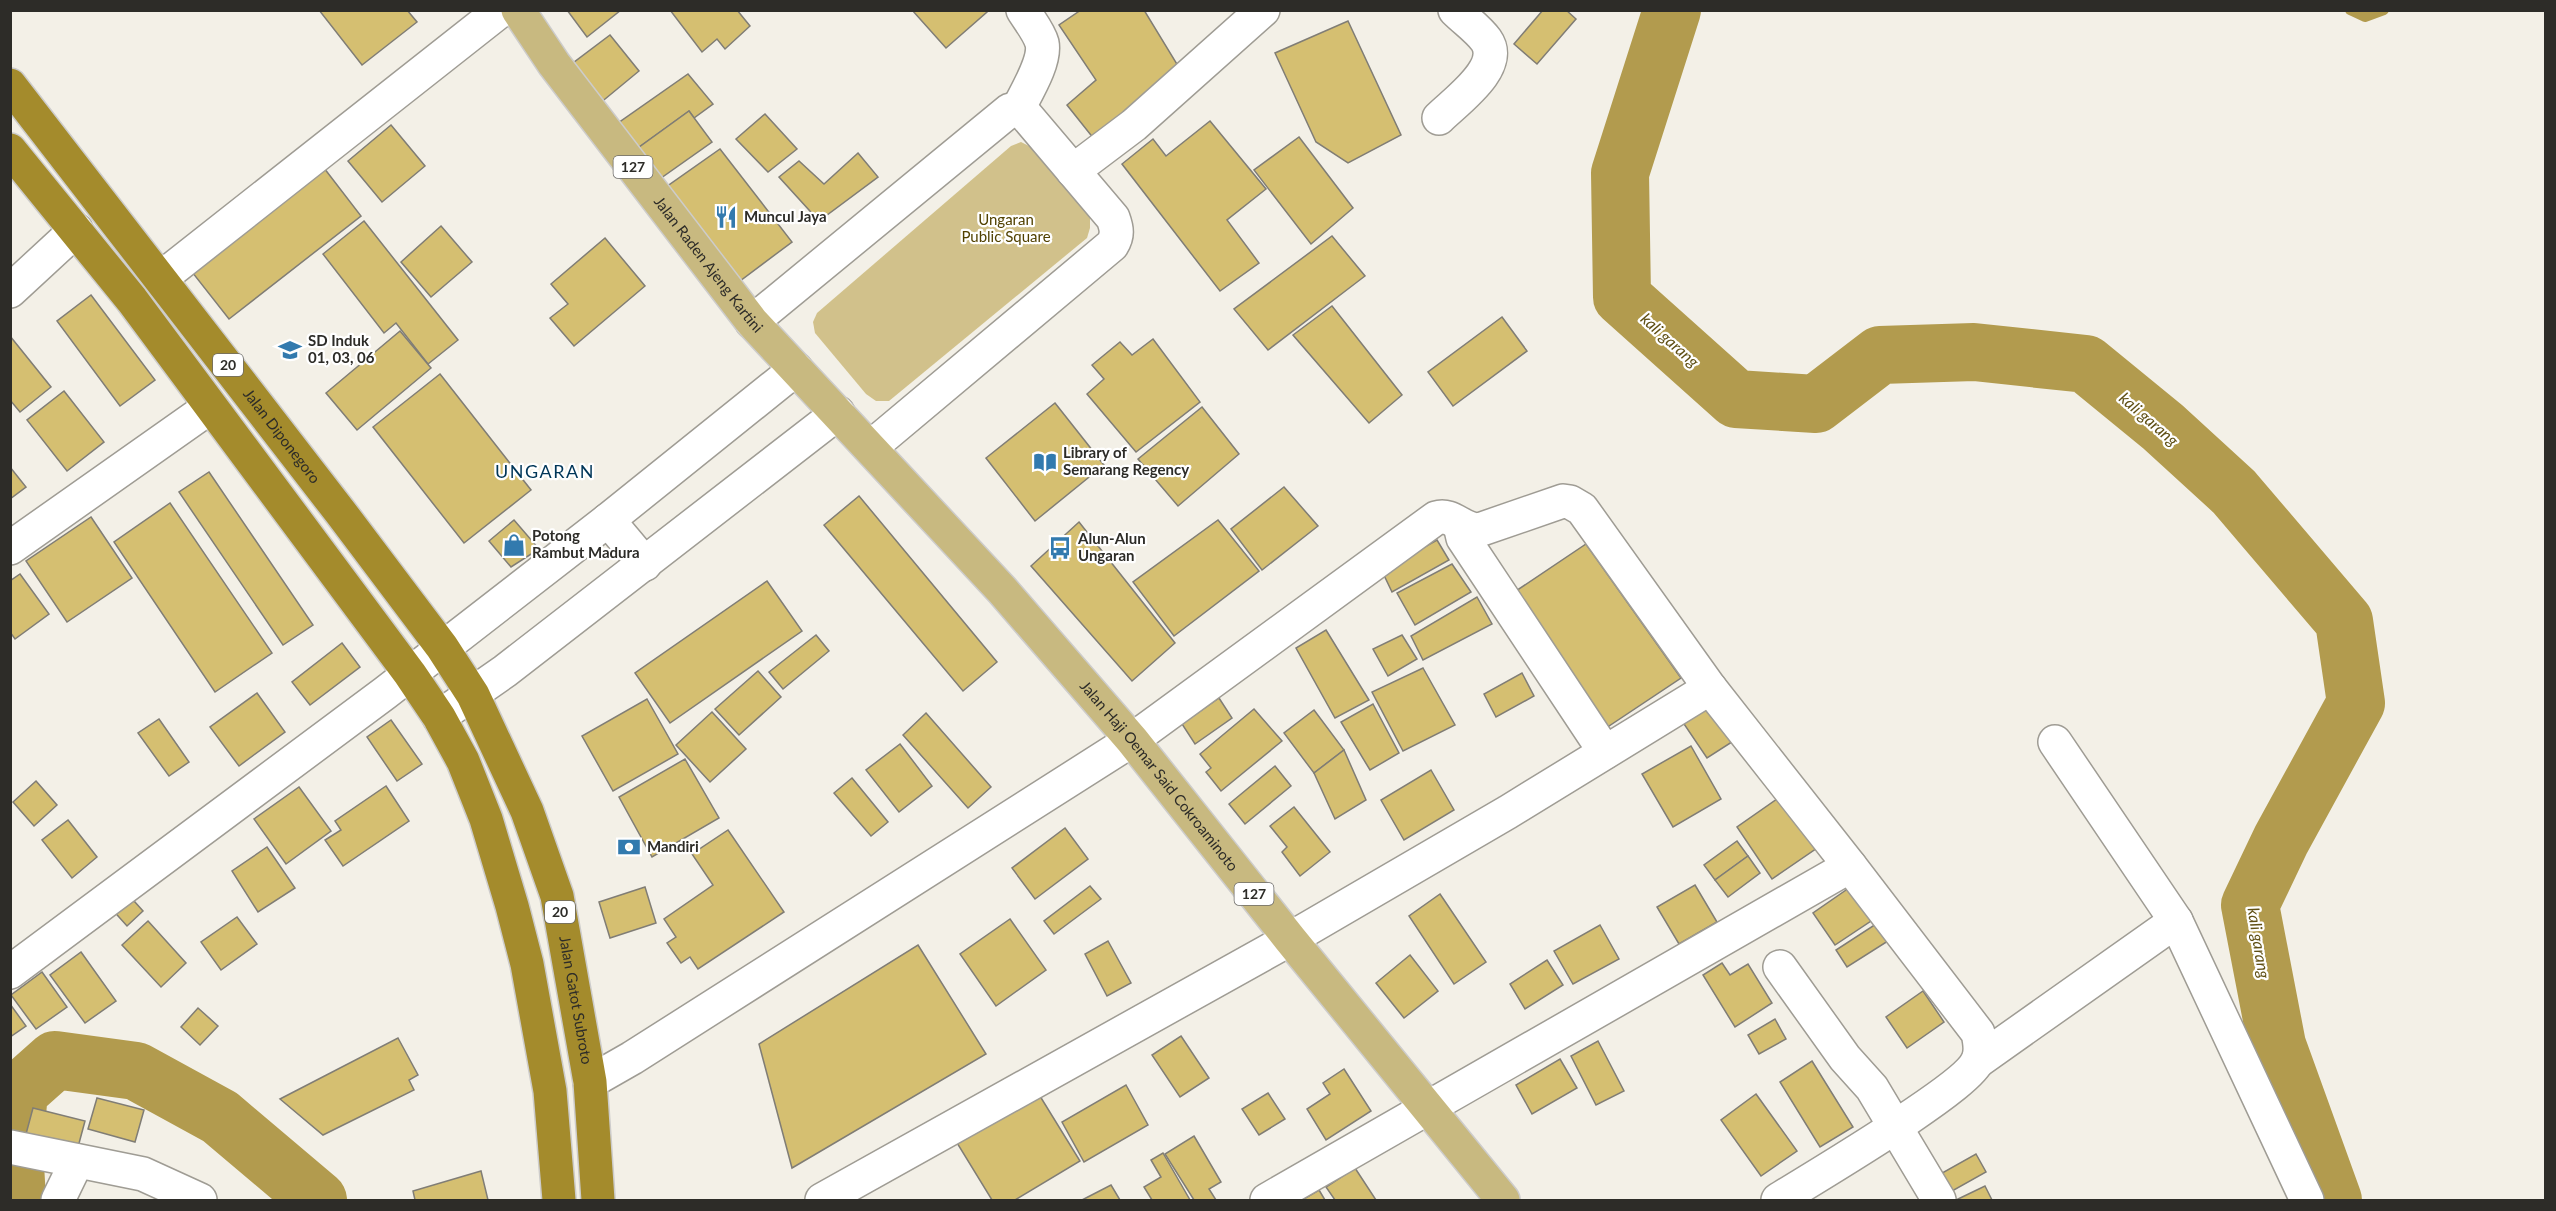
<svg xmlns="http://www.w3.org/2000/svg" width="2556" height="1211" viewBox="0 0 2556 1211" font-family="Lato,sans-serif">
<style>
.green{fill:#d1c18b}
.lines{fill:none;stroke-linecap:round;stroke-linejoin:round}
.stream{stroke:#b29b4e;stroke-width:10}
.river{stroke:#b29b4e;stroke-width:58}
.building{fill:#d5bf71;stroke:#807d75;stroke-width:1.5}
.minor-casing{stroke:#9f9c94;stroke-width:36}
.major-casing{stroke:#cdcccb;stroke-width:36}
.highway-casing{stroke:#cdcccb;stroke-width:36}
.minor{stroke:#fff;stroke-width:33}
.major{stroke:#c8b980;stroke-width:33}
.highway{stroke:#a48b2c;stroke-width:33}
.labels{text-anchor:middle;stroke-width:4.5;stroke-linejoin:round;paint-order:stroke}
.shield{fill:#fff;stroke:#6c6b68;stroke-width:1.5}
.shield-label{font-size:14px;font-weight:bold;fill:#2d2c28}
.poi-label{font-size:15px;font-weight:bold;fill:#2d2c28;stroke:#fff;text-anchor:start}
.park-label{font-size:15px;fill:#514100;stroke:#fff}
.street-label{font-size:15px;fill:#2d2c28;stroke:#fff}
.water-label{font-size:16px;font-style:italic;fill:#5f4f14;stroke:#fff}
.quarter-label{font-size:18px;letter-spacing:1.5px;fill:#003658;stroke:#fff}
</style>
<rect width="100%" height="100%" fill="#f3f0e7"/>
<polygon class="green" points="1021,142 1031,147 1090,215 1090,228 1087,238 889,401 876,401 866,394 815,333 813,322 817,313 1011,146"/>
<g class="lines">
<polyline class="stream" points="2350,10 2365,17 2384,10"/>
<g class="river">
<polyline points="1672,10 1620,173 1622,297 1736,399 1816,404 1880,355 1974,352 2086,364 2163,427 2234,492 2344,621 2356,703 2281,840 2250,905 2277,1045 2333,1200"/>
<polyline points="17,1200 14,1147 19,1092 55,1060 136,1071 220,1117 318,1200"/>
</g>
</g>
<g class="building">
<polygon points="319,10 407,10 417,22 362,65"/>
<polygon points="567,10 621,10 587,37"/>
<polygon points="670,10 737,10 750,26 725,49 717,39 702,52"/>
<polygon points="912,10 986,10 987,12 946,48"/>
<polygon points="1081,10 1144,10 1183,74 1098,144 1067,105 1096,80 1059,25"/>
<polygon points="1543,10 1566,10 1576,19 1537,64 1514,44"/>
<polygon points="1348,21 1401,135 1348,163 1316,142 1275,53"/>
<polygon points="610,35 639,71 599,104 569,66"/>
<polygon points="688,74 713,104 694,118 689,111 631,153 611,128"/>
<polygon points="689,111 712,142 654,183 631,153"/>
<polygon points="765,114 797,149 768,172 736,139"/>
<polygon points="1210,121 1266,189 1227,220 1259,263 1220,291 1122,164 1153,139 1166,156"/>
<polygon points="391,125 425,166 382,202 348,161"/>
<polygon points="1299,137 1353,208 1311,244 1254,170"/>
<polygon points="720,149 792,242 736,284 659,192"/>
<polygon points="858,153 878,177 819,221 779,177 799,161 824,184"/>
<polygon points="324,168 361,216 229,319 192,272"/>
<polygon points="364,221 458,340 428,364 396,323 384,333 323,254"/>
<polygon points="441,226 472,262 431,297 401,262"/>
<polygon points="1332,236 1365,276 1268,350 1234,309"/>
<polygon points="605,238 645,286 574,346 550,318 568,304 551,284"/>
<polygon points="91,295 155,380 120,406 57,321"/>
<polygon points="1332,306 1402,395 1369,423 1293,335"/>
<polygon points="1502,317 1527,351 1453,406 1428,372"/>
<polygon points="400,331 431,368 357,430 326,393"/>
<polygon points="10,336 51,387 20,412 10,400"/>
<polygon points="1153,339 1200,402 1136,452 1087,394 1104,379 1092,365 1120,342 1132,355"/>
<polygon points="440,374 531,490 464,543 373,427"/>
<polygon points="64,391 104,442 67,471 27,420"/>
<polygon points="1055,403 1104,465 1035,521 986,458"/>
<polygon points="1202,407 1239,454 1178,506 1138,459"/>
<polygon points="10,467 26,487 10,499"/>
<polygon points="209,472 313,625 283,645 179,492"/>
<polygon points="1284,487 1318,526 1262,570 1231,529"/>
<polygon points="859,496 997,662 963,691 824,525"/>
<polygon points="170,503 272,653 215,692 114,542"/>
<polygon points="91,517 132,578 67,622 26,561"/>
<polygon points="514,520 539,549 511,567 489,541"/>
<polygon points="1218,520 1259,571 1174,636 1133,582"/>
<polygon points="1079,522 1175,643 1132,681 1031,566"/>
<polygon points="1437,540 1449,560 1392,592 1382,571"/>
<polygon points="1586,544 1681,678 1603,730 1510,595"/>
<polygon points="1452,564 1471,592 1415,625 1397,593"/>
<polygon points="20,574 49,614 15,639 10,632 10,581"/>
<polygon points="767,581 802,631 670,723 635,673"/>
<polygon points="1477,597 1492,624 1423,660 1411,636"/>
<polygon points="1326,630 1369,700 1335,718 1296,648"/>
<polygon points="816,635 829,651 783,689 769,672"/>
<polygon points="1402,635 1417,659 1388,676 1373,649"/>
<polygon points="342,643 360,667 310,705 292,682"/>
<polygon points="1423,668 1455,725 1403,751 1372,692"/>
<polygon points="758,671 781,697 739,735 715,709"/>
<polygon points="1522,673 1534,696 1496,717 1484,694"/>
<polygon points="257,693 285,732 239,766 210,727"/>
<polygon points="1219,698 1232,718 1195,744 1182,724"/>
<polygon points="647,699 678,754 613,791 582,736"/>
<polygon points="1709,702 1735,740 1707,758 1682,721"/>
<polygon points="1373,704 1399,753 1370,770 1341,722"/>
<polygon points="1254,709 1282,741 1221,791 1206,772 1211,768 1200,754"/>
<polygon points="1314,710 1344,750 1314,773 1284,733"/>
<polygon points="712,712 746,749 710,782 676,745"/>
<polygon points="926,713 991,787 968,808 903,735"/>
<polygon points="159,719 189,762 169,776 138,733"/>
<polygon points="391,720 422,764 397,781 367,737"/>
<polygon points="900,744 932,786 899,812 866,770"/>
<polygon points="1691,746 1721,799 1673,827 1642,774"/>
<polygon points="1344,750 1366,800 1335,819 1314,773"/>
<polygon points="685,759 719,818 652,857 619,797"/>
<polygon points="1275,766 1291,786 1245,824 1229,804"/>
<polygon points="1431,770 1454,810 1404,840 1381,800"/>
<polygon points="852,778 888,822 871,836 834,793"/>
<polygon points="36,781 57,805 34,826 13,802"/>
<polygon points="386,786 409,821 343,866 325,840 341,830 335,821"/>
<polygon points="299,787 331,831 286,864 254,819"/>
<polygon points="1784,794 1820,846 1772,879 1737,827"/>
<polygon points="1294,807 1330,852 1300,876 1282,852 1287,847 1270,826"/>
<polygon points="68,820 97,857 72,878 42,840"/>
<polygon points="1065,828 1088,859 1035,899 1012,868"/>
<polygon points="728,830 784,912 698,969 690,957 681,963 667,943 676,937 664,919 713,885 692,854"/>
<polygon points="1737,841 1748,856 1715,880 1704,865"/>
<polygon points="267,847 295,888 258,912 232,871"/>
<polygon points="1748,856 1760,873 1728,897 1715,880"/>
<polygon points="1695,885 1717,922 1679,944 1657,907"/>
<polygon points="1090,886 1101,899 1054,934 1044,921"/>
<polygon points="645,887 656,923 610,938 599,902"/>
<polygon points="1849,888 1871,921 1835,945 1813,913"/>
<polygon points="126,892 143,911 127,926 110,907"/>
<polygon points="1440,894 1486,962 1454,984 1409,916"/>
<polygon points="237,917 257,944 221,970 201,942"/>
<polygon points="1010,919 1046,970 996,1006 960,954"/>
<polygon points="148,921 186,963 161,987 122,945"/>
<polygon points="1876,924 1888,941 1847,967 1836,950"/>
<polygon points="1600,925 1619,959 1573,984 1554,951"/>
<polygon points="1108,941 1131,983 1107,996 1085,954"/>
<polygon points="918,945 986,1054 792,1168 759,1044"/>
<polygon points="81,952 116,1001 85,1023 50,975"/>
<polygon points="1410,955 1438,991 1404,1018 1376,983"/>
<polygon points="1547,960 1563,985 1525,1009 1510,984"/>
<polygon points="1722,963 1730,975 1748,964 1772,1003 1735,1027 1703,975"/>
<polygon points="42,972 67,1007 36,1029 11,995"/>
<polygon points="1923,991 1944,1022 1907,1048 1886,1017"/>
<polygon points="10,1004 26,1026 10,1037"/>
<polygon points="198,1008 218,1026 200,1045 181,1027"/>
<polygon points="1775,1019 1786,1039 1759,1054 1748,1035"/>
<polygon points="1181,1036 1209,1078 1180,1097 1152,1055"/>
<polygon points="398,1038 418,1075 409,1080 414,1090 323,1135 280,1099"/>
<polygon points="1598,1041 1624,1091 1596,1105 1571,1056"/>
<polygon points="1560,1059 1577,1088 1532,1114 1516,1085"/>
<polygon points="1812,1061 1853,1127 1820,1147 1780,1082"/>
<polygon points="1344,1069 1371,1111 1326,1140 1307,1109 1330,1094 1323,1083"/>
<polygon points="1126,1085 1148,1125 1084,1162 1062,1122"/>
<polygon points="1035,1088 1080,1161 1015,1200 992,1200 954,1138"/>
<polygon points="1268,1093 1285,1119 1259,1135 1242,1109"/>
<polygon points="1756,1094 1797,1151 1761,1176 1721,1120"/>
<polygon points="97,1098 144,1110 135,1142 88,1129"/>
<polygon points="33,1108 85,1121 78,1147 26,1134"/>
<polygon points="1194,1136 1221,1182 1209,1189 1216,1200 1194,1200 1165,1154"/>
<polygon points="1163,1153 1190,1200 1152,1200 1144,1187 1161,1177 1151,1160"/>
<polygon points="1976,1154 1986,1172 1945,1195 1935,1177"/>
<polygon points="1355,1168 1376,1200 1335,1200 1326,1187"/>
<polygon points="481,1171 488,1200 415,1200 413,1191"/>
<polygon points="1111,1185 1120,1200 1082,1200"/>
<polygon points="1985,1186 1992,1200 1956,1200"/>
<polygon points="1319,1190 1325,1200 1302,1200"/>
</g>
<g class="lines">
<g class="minor-casing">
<g id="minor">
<path d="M1018,109C1026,93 1046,61 1042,43C1039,32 1029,20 1023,10"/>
<path d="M1439,118C1456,101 1505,67 1486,40C1478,29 1465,20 1455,10"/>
<polyline points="1073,171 1134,125 1263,10"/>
<polyline points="161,278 501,10"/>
<polyline points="10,291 76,230"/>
<path d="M752,322L1010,110L1018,109L1024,113L1113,218C1117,229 1118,235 1112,245L871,447"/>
<polyline points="608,520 645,564"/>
<polyline points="1460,525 1463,538 1605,752"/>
<polyline points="10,548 210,407"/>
<polyline points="439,717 505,671 838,413"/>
<polyline points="2055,742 2176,921"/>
<polyline points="1780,967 1845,1058 1872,1088 1939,1200"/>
<polyline points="10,972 385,693 608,520 796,369"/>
<polyline points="1978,1061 2176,921 2307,1200"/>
<path d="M590,1082L632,1058L1132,740L1436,518C1453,513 1461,530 1479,530L1563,501L1570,502L1582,509L1710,688L1850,866L1978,1033C1980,1042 1982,1051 1978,1060C1967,1088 1811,1179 1778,1200"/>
<polyline points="10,1147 143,1174 200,1200"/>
<polyline points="58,1200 77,1161"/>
<polyline points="822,1200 1290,939 1508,812 1710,688"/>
<polyline points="1267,1200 1850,866"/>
</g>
</g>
<g class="major-casing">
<g id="major">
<path id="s1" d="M518,10L554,64L752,322L1002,590L1132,740L1290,939L1503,1200"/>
</g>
</g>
<g class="highway-casing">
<g id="highway">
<path id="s2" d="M10,85L341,513L442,647L473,695L527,811L557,896L590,1082L598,1200"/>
<polyline points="10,150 132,300 410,674 439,717 463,761 486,819 512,906 527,964 550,1091 559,1200"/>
</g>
</g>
<use href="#minor" class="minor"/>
<use href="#major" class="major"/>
<use href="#highway" class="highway"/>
</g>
<defs>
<g id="restaurant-bare" transform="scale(1.8)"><path d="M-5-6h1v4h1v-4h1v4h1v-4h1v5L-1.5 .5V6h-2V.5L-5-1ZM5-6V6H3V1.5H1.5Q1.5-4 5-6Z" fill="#327aae" stroke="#fff" stroke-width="2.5" paint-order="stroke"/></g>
<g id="school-bare" transform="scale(1.8)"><path d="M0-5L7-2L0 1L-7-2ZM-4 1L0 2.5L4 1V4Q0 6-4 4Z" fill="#327aae" stroke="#fff" stroke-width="2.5" paint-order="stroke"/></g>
<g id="library-bare" transform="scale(1.8)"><path d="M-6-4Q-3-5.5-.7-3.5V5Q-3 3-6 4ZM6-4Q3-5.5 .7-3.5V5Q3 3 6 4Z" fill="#327aae" stroke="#fff" stroke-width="2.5" paint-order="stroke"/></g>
<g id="shop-bare" transform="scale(1.8)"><path d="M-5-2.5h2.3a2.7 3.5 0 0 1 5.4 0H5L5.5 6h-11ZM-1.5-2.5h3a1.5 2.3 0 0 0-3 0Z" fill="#327aae" stroke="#fff" stroke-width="2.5" paint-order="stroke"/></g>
<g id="bus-bare" transform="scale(1.8)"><path d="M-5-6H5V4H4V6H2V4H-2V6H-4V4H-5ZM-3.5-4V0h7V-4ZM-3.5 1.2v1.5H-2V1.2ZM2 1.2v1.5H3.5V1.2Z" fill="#327aae" stroke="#fff" stroke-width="2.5" paint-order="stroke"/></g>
<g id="bank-bare" transform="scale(1.8)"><path d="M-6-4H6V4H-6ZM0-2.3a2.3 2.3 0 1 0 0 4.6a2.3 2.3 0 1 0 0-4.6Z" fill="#327aae" stroke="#fff" stroke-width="2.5" paint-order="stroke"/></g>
</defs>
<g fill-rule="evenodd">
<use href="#restaurant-bare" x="726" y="217"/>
<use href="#school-bare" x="290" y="350"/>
<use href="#library-bare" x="1045" y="462"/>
<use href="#shop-bare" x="514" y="545"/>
<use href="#bus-bare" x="1060" y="548"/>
<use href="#bank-bare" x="629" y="847"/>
</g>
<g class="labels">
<g class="shield">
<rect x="613.5" y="156" width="39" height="22" rx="4.5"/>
<rect x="213" y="354" width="30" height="22" rx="4.5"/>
<rect x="1234.5" y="883" width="39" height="22" rx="4.5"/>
<rect x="545" y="901" width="30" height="22" rx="4.5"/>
</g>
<g class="shield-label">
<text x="633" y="172">127</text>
<text x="228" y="370">20</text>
<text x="1254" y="899">127</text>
<text x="560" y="917">20</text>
</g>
<g class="poi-label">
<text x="744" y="222">Muncul Jaya</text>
<text x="308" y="346">SD Induk<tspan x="308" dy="17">01, 03, 06</tspan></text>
<text x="1063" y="458">Library of<tspan x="1063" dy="17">Semarang Regency</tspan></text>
<text x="532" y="541">Potong<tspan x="532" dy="17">Rambut Madura</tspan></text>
<text x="1078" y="544">Alun-Alun<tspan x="1078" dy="17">Ungaran</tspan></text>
<text x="647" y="852">Mandiri</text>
</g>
<g class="park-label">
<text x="1006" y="225">Ungaran<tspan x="1006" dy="17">Public Square</tspan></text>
</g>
<g class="street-label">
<text dy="5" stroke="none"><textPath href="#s1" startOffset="318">Jalan Raden Ajeng Kartini</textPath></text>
<text dy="5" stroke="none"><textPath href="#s2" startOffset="444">Jalan Diponegoro</textPath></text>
<text dy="5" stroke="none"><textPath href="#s1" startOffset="1000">Jalan Haji Oemar Said Cokroaminoto</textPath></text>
<text dy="5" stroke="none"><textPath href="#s2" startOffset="1090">Jalan Gatot Subroto</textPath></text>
</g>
<g class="water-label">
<text transform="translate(1670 340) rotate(42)" y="6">kali garang</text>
<text transform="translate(2149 419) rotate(41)" y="6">kali garang</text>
<text transform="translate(2259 943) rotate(81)" y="6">kali garang</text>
</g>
<g class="quarter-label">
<text x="545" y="478">UNGARAN</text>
</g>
</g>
<rect width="2556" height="1211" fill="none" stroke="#2d2c28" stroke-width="24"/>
</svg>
